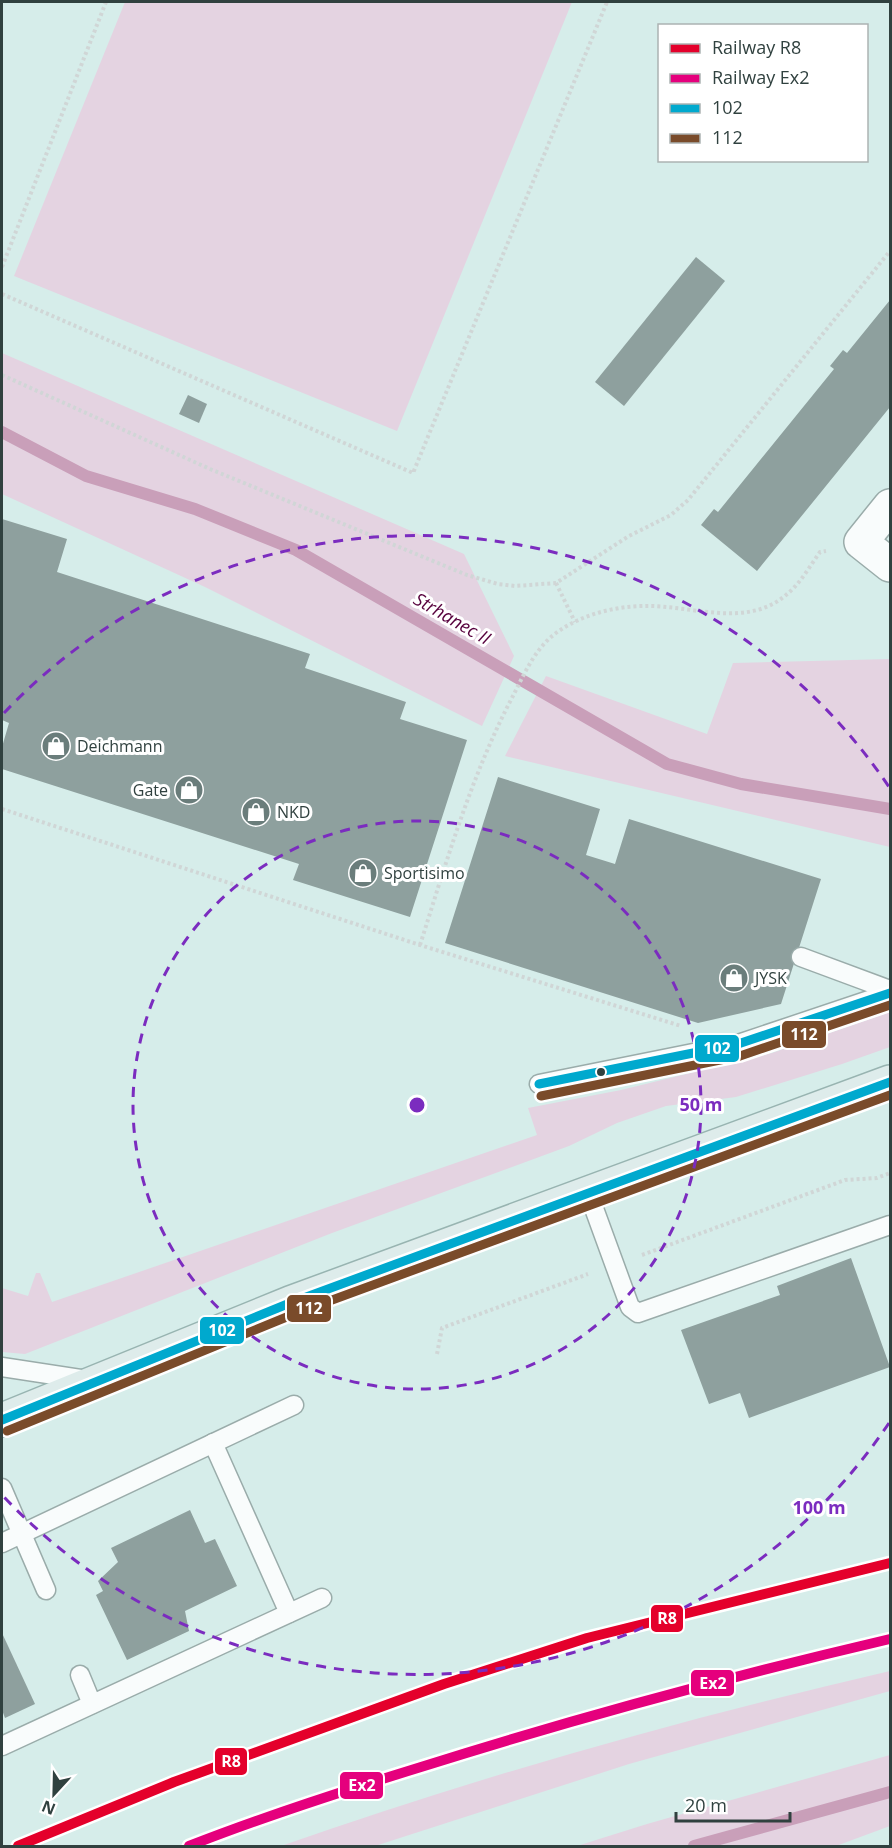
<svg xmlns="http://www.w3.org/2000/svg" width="892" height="1848" viewBox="0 0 892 1848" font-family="'Open Sans',sans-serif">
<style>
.green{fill:#e4d3e1}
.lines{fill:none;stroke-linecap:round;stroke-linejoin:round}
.stream{stroke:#c99fb9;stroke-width:12}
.building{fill:#8ea09e}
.lane-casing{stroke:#9aacaa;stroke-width:21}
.street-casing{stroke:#9aacaa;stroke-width:36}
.primary-casing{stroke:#98b4b1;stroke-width:36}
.path{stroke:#d0d6d6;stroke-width:4;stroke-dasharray:3 3;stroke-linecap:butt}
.lane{stroke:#f9fcfc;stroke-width:18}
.street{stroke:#f9fcfc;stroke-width:33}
.primary{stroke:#deeceb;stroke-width:33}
.bus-1-casing{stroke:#fff;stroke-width:14}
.bus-2-casing{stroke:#fff;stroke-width:14}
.bus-1{stroke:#00a9ce;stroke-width:9}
.bus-2{stroke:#7a4b2a;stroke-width:9}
.rail-1-casing{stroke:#fff;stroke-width:15}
.rail-2-casing{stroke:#fff;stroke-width:15}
.rail-1{stroke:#e4002b;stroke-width:10}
.rail-2{stroke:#e5007d;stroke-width:10}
.ring{fill:none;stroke:#7b2cbf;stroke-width:3;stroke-dasharray:10 8}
.bus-dot{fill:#30413f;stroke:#fff;stroke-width:2}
.labels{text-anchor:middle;stroke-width:6;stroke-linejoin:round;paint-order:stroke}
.poi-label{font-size:16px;fill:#30413f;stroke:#fff;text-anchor:start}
.water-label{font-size:18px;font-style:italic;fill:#57003d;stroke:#fff}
.centre{fill:#7b2cbf;stroke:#fff;stroke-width:3}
.ring-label{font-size:18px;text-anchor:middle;font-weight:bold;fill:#7b2cbf;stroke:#fff;stroke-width:6;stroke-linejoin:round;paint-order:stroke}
.line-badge{stroke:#fff;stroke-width:2}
.badge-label{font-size:16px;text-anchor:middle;font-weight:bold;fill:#fff}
</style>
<rect width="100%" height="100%" fill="#d6edea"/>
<g class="green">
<polygon points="125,2 572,2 397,431 14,276"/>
<polygon points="2,353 464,554 514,656 482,726 205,587 2,494"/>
<polygon points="890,659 890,847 505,756 546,676 707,734 733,663"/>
<polygon points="890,1012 890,1047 842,1064 736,1097 666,1106 617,1123 569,1146 332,1233 25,1354 2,1352 2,1288 28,1296 36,1273 40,1273 52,1302 537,1135 528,1108 621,1090 772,1053"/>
<path d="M890,1671V1691L629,1764L375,1846H281C480,1776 684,1719 890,1671Z"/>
<polygon points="890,1755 890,1826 836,1846 577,1846 647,1824"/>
</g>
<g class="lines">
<g class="stream">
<polyline points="2,432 86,476 195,509 296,550 667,764 741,784 890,809"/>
<polyline points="694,1846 890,1792"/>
</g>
</g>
<g class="building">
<polygon points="696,257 725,281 624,406 595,382"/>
<polygon points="890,300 890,407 757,571 701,525 714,509 718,512 834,369 830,366 843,350 847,353"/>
<polygon points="188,395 207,404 199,423 179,414"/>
<polygon points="2,519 67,539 57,572 310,654 305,668 406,702 400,719 467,740 410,917 293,880 299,864 2,769 2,747 9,723 2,720"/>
<polygon points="498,777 600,809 586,855 615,864 629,819 821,879 781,1004 698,1023 445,943"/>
<polygon points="851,1258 890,1367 749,1418 740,1393 709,1404 681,1330 780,1295 777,1286"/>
<polygon points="190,1510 205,1543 215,1539 237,1586 185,1611 189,1631 127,1660 96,1595 103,1591 98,1581 118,1562 111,1548"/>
<polygon points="2,1633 35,1704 5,1718 2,1710"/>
</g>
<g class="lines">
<g class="lane-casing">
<g id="lane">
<polyline points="801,957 890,990"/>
<polyline points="539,1084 738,1044 890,993"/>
<polyline points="588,1192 630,1307 638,1313 890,1225"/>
<polyline points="2,1367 87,1380"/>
<polyline points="213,1443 289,1613"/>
<polyline points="2,1488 46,1590"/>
<polyline points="2,1543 294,1405"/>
<polyline points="80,1675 92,1704"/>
<polyline points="2,1746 322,1598"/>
</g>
</g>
<g class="street-casing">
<polyline id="street" points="890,506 861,542 890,565"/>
</g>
<g class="primary-casing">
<polyline id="primary" points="2,1420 290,1303 890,1082"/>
</g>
<g class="path">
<polyline points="2,267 106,2"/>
<polyline points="2,294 413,473 607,2"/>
<polyline points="2,375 210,469 467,575 498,584 515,586 556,583 629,536 671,515 688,500 890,251"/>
<polyline points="556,583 575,622"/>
<polyline points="2,809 420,945 681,1026"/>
<path d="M420,945C447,860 472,773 514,694C524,674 534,652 551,637C576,616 613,606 645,606C691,605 746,629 786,595C800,584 810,566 820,552L826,551"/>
<polyline points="642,1255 845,1180 877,1178 890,1173"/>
<polyline points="437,1354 442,1328 588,1274"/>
</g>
<use href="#lane" class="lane"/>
<use href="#street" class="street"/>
<use href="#primary" class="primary"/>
<g class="bus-1-casing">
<g id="bus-1">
<polyline points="539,1084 738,1044 890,993"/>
<polyline points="2,1420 290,1303 890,1082"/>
</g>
</g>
<g class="bus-2-casing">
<g id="bus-2">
<polyline points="541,1096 740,1056 890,1005"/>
<polyline points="7,1431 294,1314 890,1095"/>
</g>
</g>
<use href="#bus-1" class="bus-1"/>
<use href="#bus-2" class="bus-2"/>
<g class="rail-1-casing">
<polyline id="rail-1" points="18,1846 174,1782 444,1684 587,1638 890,1563"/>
</g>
<g class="rail-2-casing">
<path id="rail-2" d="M189,1846C265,1816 343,1791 421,1767C576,1718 732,1676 890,1639"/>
</g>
<use href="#rail-1" class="rail-1"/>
<use href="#rail-2" class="rail-2"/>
</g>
<g class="ring">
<circle cx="417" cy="1105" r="284"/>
<path d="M889 1423A569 569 0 0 1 4 1497M4 713A569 569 0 0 1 889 787"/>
</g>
<defs>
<g id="shop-disc" transform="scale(1.5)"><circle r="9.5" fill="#6a7d7b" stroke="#fff"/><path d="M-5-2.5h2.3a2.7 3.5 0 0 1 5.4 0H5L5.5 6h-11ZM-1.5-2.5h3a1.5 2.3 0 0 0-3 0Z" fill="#fff"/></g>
</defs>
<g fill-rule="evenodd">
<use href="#shop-disc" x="56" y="746"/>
<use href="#shop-disc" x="189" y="790"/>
<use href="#shop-disc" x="256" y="812"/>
<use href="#shop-disc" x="363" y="873"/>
<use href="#shop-disc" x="734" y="978"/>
</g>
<circle class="bus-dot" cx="601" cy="1072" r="5"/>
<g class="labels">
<g class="poi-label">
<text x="77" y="752">Deichmann</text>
<text x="168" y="796" text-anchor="end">Gate</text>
<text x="277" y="818">NKD</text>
<text x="384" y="879">Sportisimo</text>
<text x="755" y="984">JYSK</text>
</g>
<g class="water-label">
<text transform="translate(452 619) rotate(30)" y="6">Strhanec II</text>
</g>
</g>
<circle cx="417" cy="1105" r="9" class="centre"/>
<g class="ring-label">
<text x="701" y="1111">50 m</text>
<text x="819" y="1514">100 m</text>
</g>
<g class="line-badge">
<rect x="781" y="1020" width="46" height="29" rx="6" fill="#7a4b2a"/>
<rect x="694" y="1034" width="46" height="29" rx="6" fill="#00a9ce"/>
<rect x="286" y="1294" width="46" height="29" rx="6" fill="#7a4b2a"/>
<rect x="199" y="1316" width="46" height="29" rx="6" fill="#00a9ce"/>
<rect x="650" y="1604" width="34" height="29" rx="6" fill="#e4002b"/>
<rect x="690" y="1669" width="45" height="28" rx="6" fill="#e5007d"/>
<rect x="214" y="1747" width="34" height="29" rx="6" fill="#e4002b"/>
<rect x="339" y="1771" width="45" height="29" rx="6" fill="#e5007d"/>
</g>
<g class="badge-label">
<text x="804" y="1040">112</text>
<text x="717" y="1054">102</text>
<text x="309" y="1314">112</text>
<text x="222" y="1336">102</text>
<text x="667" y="1624">R8</text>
<text x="713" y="1689">Ex2</text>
<text x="231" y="1767">R8</text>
<text x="362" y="1791">Ex2</text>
</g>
<rect width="892" height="1848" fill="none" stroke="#30413f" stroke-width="6"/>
<rect x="658" y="24" width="210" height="138" fill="#ffffff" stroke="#acb3b2" stroke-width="1.5"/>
<rect x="670" y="44" width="30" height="9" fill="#e4002b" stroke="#acb3b2" stroke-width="1.5"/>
<text x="712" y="54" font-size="18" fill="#30413f">Railway R8</text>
<rect x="670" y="74" width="30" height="9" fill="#e5007d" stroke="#acb3b2" stroke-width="1.5"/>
<text x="712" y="84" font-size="18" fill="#30413f">Railway Ex2</text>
<rect x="670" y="104" width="30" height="9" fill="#00a9ce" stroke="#acb3b2" stroke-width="1.5"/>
<text x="712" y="114" font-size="18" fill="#30413f">102</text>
<rect x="670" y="134" width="30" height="9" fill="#7a4b2a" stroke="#acb3b2" stroke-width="1.5"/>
<text x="712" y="144" font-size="18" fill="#30413f">112</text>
<g transform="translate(54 1794) rotate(202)" stroke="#ffffff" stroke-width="4.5" paint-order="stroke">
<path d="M0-4.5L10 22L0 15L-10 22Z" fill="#30413f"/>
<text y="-9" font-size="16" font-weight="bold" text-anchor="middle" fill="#30413f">N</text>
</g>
<path d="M676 1812v9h114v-9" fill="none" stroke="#30413f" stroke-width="3"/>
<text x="685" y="1812" font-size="18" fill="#30413f" stroke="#ffffff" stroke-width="4.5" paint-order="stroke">20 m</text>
</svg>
